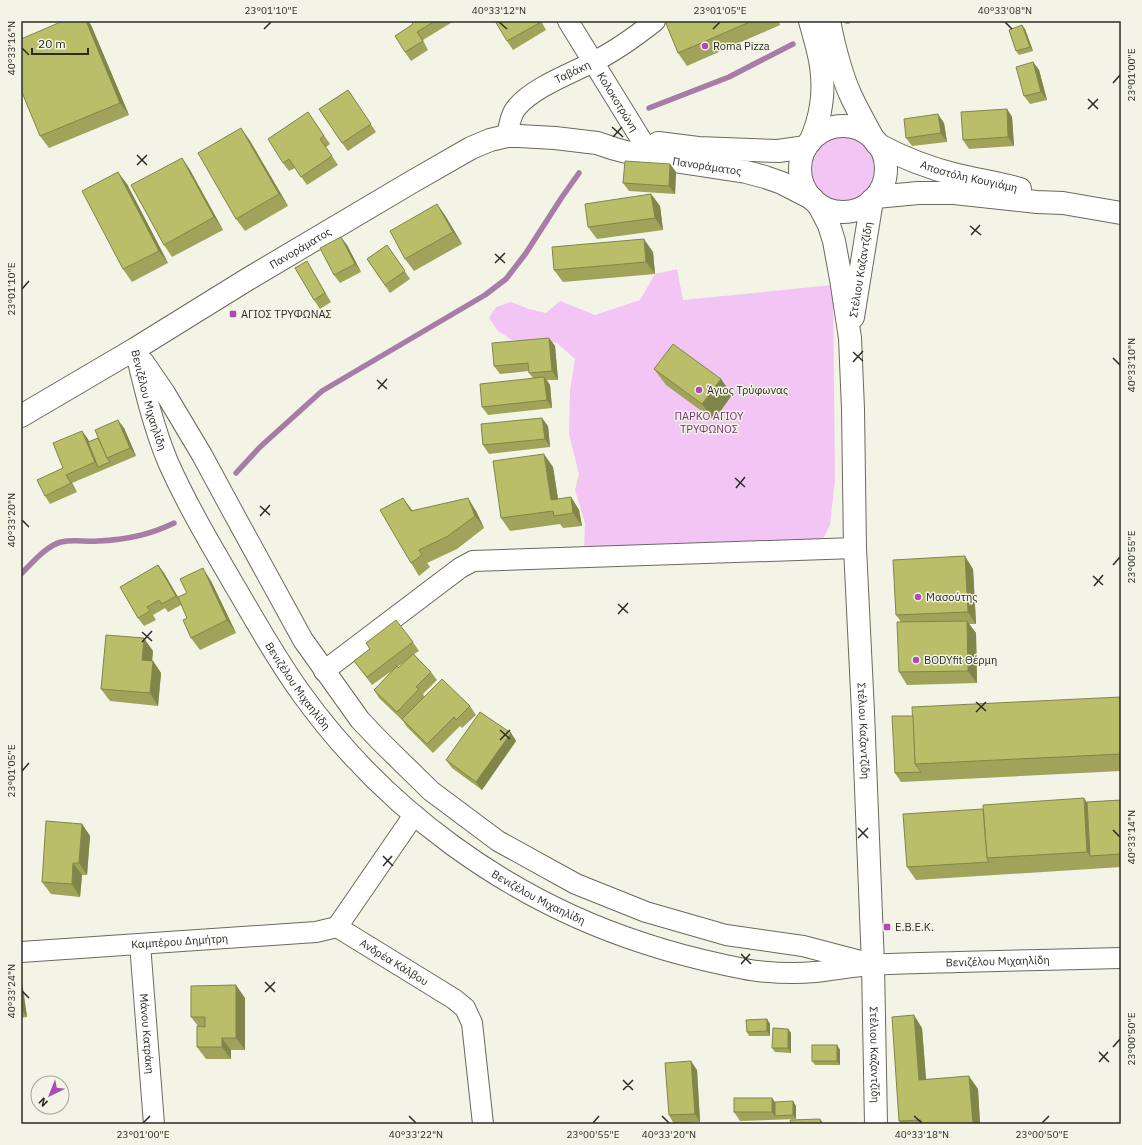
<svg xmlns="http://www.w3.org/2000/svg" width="1142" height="1145" viewBox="0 0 1142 1145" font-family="'IBM Plex Sans',sans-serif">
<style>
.green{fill:#f3c5f5}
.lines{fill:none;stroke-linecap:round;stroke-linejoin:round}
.stream{stroke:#a77da8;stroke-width:5.5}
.street-casing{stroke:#696a5d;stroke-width:22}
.secondary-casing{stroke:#696a5d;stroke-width:24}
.street{stroke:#fff;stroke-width:20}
.secondary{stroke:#fff;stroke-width:22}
.wall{fill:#a0a359;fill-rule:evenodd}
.shaded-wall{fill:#828549}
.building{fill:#babe68;stroke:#828549}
.ticks{fill:none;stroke:#2b2c27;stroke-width:1.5}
.poi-dot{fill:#ab4bb3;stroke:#f3f4e6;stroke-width:1.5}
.labels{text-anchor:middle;stroke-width:3;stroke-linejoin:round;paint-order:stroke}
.poi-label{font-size:11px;fill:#2b2c27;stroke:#f3f4e6;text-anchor:start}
.street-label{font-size:11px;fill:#2b2c27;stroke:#f3f4e6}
.park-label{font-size:11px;fill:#76307c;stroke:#f3f4e6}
.neatline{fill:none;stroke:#2b2c27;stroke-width:1.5}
.ticks-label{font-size:10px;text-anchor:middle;fill:#2b2c27}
</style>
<rect width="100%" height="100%" fill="#f3f4e6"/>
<g class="green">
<circle cx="843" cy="170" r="33"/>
<polygon points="677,269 683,300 833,285 835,480 830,525 820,545 584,551 585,523 575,490 579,474 569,434 570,390 575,359 557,343 534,340 512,340 498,331 489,318 496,307 511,302 529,309 546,313 560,301 595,315 640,300 655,274"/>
</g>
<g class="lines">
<g class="stream">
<polyline points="847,21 848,21"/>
<polyline points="649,108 729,77 793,44"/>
<polyline points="236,473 260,447 322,391 485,295 506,279 526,253 562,197 579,173"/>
<path d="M21,574C32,563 46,546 61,542C73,539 86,542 98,541C125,540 150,535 174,523"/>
</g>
<g class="street-casing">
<g id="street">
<path id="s1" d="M568,21L642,141"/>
<path id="s2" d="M507,136C509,127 510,115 517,107C534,87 570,74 593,62C616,51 636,36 655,21"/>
<path id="s3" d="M135,349C144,387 153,426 168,462C187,505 212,547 236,588C257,624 277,660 301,693C384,809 507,899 643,943C670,952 697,959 725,965C735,967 746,970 757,971C776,973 796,974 815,972C835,970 854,966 873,965C901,963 930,963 958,962C1012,961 1067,959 1121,958"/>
<polyline points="143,361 165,393 202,455 235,516 303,640 360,720 381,742 431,791 498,841 576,884 646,912 726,935 803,946 864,962"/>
<polyline points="324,671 460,568 473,561 855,548"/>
<path id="s4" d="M414,815L337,927L454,999L465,1008L472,1023L483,1124"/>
<path id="s5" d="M140,944L154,1124"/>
<path id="s6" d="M21,952L316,932L337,927"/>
</g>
</g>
<g class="secondary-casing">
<g id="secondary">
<path d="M829,21C834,46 840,72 851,96C858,111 866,125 874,140"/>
<circle cx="843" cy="169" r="43"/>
<path d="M810,142C821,118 825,93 821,66C819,51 814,36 810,21"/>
<polyline points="658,143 698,148 778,151 806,147"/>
<path id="s7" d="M877,144C903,158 929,168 957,175C978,180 999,183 1020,189"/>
<polyline points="876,197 918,193 954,193 1037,202 1063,203 1121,213"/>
<path id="s8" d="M818,204L829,225L834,241L841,279L850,338L853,409L855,548L863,712L873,965L876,1124"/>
<path id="s9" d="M853,317L872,200"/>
<path id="s10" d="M21,416L135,349L248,279L410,183L471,148L490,140L507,136H519L555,138L597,143L615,149L641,156L746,172L765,177L782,183L813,199"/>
</g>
</g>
<use href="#street" class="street"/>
<use href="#secondary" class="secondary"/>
</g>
<g class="wall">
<polygon points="63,21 88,21 91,25 129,115 49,148 40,136"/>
<polygon points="411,21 454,21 423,40 428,50 411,61 405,52 413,24"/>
<polygon points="541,21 546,30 513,50 507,41"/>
<polygon points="665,21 779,21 780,25 687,66 678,53"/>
<polygon points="1025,29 1033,51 1019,55 1016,51"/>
<polygon points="1033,62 1039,70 1047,100 1030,104 1024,96"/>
<polygon points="348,90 376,132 348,151 342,143"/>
<polygon points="1007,109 1012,117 1014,146 969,149 963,140"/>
<polygon points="308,112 330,144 326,147 338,165 307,185 295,168 289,171 283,163"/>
<polygon points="944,123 947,142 912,146 906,138"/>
<polygon points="241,128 250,141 288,206 245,231 236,219"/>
<polygon points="182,158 190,170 223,230 172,257 164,245"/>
<polygon points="670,164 676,172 675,194 629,191 623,183"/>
<polygon points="127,184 168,263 132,282 123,269"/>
<polygon points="651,194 660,206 663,230 597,239 588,227"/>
<polygon points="437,204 446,217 462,244 414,271 405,259"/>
<polygon points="347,245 361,272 340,283 334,275"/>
<polygon points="387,245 410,279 390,293 367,259"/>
<polygon points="653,252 655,274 563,282 554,270"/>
<polygon points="312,270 331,302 320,309 314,300"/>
<polygon points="549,338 555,346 558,380 547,380 550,385 552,408 488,415 482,407 533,378 529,373 529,371 500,374 494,366"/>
<polygon points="654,369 721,379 732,395 714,420 666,385"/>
<polygon points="548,426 550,447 489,454 483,445"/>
<polygon points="124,428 136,456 72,483 77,492 50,504 45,496 63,468 82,431 89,442"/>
<polygon points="553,467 558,499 571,497 579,510 582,526 563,528 560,524 510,531 501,518"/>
<polygon points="412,511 476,511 484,528 457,549 427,563 430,567 419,576 411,563"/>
<polygon points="158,565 164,573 178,597 211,581 236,633 200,650 191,638 187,618 181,605 168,612 165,608 153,615 156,620 144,626 138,618"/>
<polygon points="973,569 976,624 969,624 976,633 977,683 907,685 899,672 901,622 896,615"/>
<path d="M413,642L419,651L414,654L431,672L437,680L423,694L424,696L470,706L476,715L462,728L460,726L433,753L407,727L403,721L379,698L374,690L393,670L372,685L354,661ZM407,660L398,668L397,667Z"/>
<polygon points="153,651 152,661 153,661 161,673 158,706 110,701 101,689"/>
<polygon points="1121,697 1121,771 901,782 895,773 913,716"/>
<polygon points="511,733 516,741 482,790 452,768 446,760"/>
<polygon points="1121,800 1121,867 916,880 907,867 1087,802"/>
<polygon points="82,824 90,836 87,875 82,875 80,897 51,894 42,882"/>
<polygon points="21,975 27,1017 21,1018"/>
<polygon points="245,998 245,1050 231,1050 231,1059 206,1059 197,1047 198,1026 191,1017"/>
<polygon points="767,1019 770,1024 770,1036 749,1036 747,1032"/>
<polygon points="922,1028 926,1079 978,1089 980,1124 901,1124 899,1121"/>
<polygon points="788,1029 791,1033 791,1053 775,1052 772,1048"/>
<polygon points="837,1045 840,1050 840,1065 815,1065 812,1061"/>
<polygon points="697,1070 700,1122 674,1124 669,1115"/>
<polygon points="775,1102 796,1106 796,1119 740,1121 734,1112"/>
</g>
<g class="shaded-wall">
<polygon points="86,21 88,21 91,25 129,115 120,103"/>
<polygon points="1022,25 1025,29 1033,51 1030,47"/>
<polygon points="1033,62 1039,70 1047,100 1041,92"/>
<polygon points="1007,109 1012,117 1014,146 1008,137"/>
<polygon points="938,114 944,123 947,142 941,133"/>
<polygon points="241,128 250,141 288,206 279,194"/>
<polygon points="182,158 190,170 223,230 214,217"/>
<polygon points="670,164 676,172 675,194 669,186"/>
<polygon points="118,172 127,184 168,263 159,251"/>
<polygon points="651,194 660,206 663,230 655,218"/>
<polygon points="437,204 446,217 462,244 453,232"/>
<polygon points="341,237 347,245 361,272 355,264"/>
<polygon points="644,239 653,252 655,274 646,262"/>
<polygon points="549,338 555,346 558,380 552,371"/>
<polygon points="544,377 550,385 552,408 547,400"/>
<polygon points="721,379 732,395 714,420 702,404"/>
<polygon points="542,418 548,426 550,447 545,439"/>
<polygon points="118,420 124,428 136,456 130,448"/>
<polygon points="82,431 88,439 99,466 98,467 95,462"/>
<polygon points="544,454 553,467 560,512 551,500"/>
<polygon points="66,475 72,483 77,492 71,483"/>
<polygon points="571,497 579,510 582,526 573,513"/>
<polygon points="403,498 412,510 419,523 411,511"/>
<polygon points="468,498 476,511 484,528 475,516"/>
<polygon points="965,556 973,569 976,624 968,612"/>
<polygon points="158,565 164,573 182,604 176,596"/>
<polygon points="203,568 211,581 236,633 227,620"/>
<polygon points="967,621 976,633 977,683 968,671"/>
<polygon points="144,638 153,651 151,672 142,660"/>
<polygon points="153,661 161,673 158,706 150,693"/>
<polygon points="511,733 516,741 482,790 476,782"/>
<polygon points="1084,798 1095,815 1090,856 1087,852"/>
<polygon points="82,824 90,836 87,875 79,863"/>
<polygon points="73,863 82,875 80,897 72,884"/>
<polygon points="21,975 27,1017 21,1009"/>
<polygon points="236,985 245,998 245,1050 236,1038"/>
<polygon points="914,1015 922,1028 927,1092 919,1080"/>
<polygon points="767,1019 770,1024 770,1036 767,1031"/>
<polygon points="788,1029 791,1033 791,1053 788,1048"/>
<polygon points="222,1038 231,1050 231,1059 222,1047"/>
<polygon points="837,1045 840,1050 840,1065 837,1061"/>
<polygon points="691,1061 697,1070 700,1122 695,1114"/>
<polygon points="969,1076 978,1089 980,1124 973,1124"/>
<polygon points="772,1098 778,1106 775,1116 772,1112"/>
<polygon points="793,1101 796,1106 796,1119 793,1115"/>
<polygon points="820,1119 823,1123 823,1124 821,1124"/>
</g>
<g class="building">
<polygon points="63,21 86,21 120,103 40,136 21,90 21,39"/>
<polygon points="411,21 435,21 417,32 423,41 405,52 395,36 413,24"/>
<polygon points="495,21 540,21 541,22 507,41"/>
<polygon points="665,21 752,21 678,53"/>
<polygon points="1022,25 1030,47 1016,51 1009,30"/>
<polygon points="1033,62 1041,92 1024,96 1016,67"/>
<polygon points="348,90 371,124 342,143 319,109"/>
<polygon points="1007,109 1008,137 963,140 961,112"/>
<polygon points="308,112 324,136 320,139 332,156 301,177 289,159 283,163 268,139"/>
<polygon points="938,114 941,133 906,138 904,119"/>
<polygon points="241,128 279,194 236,219 198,153"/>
<polygon points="182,158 214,217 164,245 131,185"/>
<polygon points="625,161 670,164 669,186 623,183"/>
<polygon points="118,172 159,251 123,269 82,191"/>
<polygon points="651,194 655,218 588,227 585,204"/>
<polygon points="437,204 453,232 405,259 390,231"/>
<polygon points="341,237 355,264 334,275 320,248"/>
<polygon points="644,239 646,262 554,270 552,247"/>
<polygon points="387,245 405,271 385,285 367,259"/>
<polygon points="307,261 325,293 314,300 295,268"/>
<polygon points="549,338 552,371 529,373 528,363 494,366 492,343"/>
<polygon points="673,344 721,379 702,404 654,369"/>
<polygon points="544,377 547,400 482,407 480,384"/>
<polygon points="542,418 545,439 483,445 481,424"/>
<polygon points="118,420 130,448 107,458 95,430"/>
<polygon points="82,431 95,462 66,475 71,483 45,496 37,480 63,468 53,443"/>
<polygon points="98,438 107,458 110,462 98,467 88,442"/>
<polygon points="544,454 551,500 571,497 573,513 554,516 553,511 501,518 493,461"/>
<polygon points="403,498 411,511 468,498 475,516 448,536 419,550 422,555 411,563 380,510"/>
<polygon points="965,556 968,612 896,615 893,560"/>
<polygon points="158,565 176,596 162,604 159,600 147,607 150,611 138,618 120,587"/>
<polygon points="203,568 227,620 191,638 183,620 187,618 178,597 187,593 180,579"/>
<polygon points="396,620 413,642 367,677 354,661 370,649 366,643"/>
<polygon points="967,621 968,671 899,672 897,622"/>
<polygon points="106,635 144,638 142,660 153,661 150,693 101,689"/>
<polygon points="413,654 431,672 416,687 419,689 397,712 374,690 397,666 398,668"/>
<polygon points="442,679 470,706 456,720 454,717 427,744 402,719"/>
<polygon points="1121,697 1121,754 915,764 912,707"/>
<polygon points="480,712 511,733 476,782 446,760"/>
<polygon points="892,716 913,716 915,764 921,772 895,773"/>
<polygon points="1084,798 1087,852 987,858 983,805"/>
<polygon points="1121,800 1121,854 1090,856 1087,802"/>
<polygon points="983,809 987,858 989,862 907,867 903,814"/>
<polygon points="46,821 82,824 79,863 73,863 72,884 42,882"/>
<polygon points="236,985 236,1038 222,1038 222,1047 197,1047 197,1026 205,1027 205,1017 191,1017 191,986"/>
<polygon points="914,1015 919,1080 969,1076 973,1124 921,1124 921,1120 899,1121 892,1017"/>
<polygon points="767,1019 767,1031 747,1032 746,1020"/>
<polygon points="773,1028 788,1029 788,1048 772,1048"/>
<rect x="812" y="1045" width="25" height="16"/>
<polygon points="691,1061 695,1114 669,1115 665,1063"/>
<rect x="734" y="1098" width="38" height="14"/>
<polygon points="793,1101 793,1115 775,1116 775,1102"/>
<polygon points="820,1119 821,1124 791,1124 790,1120"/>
</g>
<path class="ticks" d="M499,22L507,29M1005,22L1012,29M264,29L271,22M713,29L720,22M22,48L29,55M1113,83L1120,75M1088,99L1098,109M1088,109L1098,99M612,127L623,137M613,137L622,127M137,155L147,165M137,165L147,155M970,226L981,235M971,235L980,225M495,254L505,263M495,263L505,253M22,289L29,281M853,352L863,361M1113,358L1120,365M853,362L863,351M377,380L387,389M378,389L387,379M735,478L745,487M736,488L745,477M260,506L270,515M260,516L270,505M22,520L29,527M1113,565L1120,557M1093,576L1103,585M1094,586L1103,575M618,604L628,613M618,614L628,603M142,632L152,641M142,642L152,631M976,702L986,711M976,712L986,702M500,730L510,739M500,740L510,730M22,771L29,763M858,828L868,838M1113,830L1120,837M858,838L868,828M383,856L393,866M383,866L392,856M741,954L751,964M741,964L750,954M265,982L275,992M22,991L29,998M265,992L275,982M1113,1047L1120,1039M1099,1052L1109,1062M1099,1062L1108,1052M623,1080L633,1090M623,1090L633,1080M409,1116L416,1123M662,1116L669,1123M914,1116L922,1123M143,1123L150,1116M593,1123L599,1116M1042,1123L1049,1116"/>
<g class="poi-dot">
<circle cx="705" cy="46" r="4"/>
<rect x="229" y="310" width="8" height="8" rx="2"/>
<circle cx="699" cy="390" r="4"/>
<circle cx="918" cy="597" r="4"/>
<circle cx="916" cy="660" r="4"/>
<rect x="883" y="923" width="8" height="8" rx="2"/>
</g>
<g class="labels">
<g class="poi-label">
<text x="713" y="50">Roma Pizza</text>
<text x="241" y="318">ΑΓΙΟΣ ΤΡΥΦΩΝΑΣ</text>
<text x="707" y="394">Άγιος Τρύφωνας</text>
<text x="926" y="601">Μασούτης</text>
<text x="924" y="664">BODYfit Θέρμη</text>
<text x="895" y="931">Ε.Β.Ε.Κ.</text>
</g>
<g class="street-label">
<text dy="4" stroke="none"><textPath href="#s2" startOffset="97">Ταβάκη</textPath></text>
<text dy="4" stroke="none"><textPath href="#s1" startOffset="95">Κολοκοτρώνη</textPath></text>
<text dy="4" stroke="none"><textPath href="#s10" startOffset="765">Πανοράματος</textPath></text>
<text dy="4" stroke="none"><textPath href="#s7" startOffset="98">Αποστόλη Κουγιάμη</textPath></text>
<text dy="4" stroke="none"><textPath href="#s10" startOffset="326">Πανοράματος</textPath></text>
<text dy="4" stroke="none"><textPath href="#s9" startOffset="48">Στέλιου Καζαντζίδη</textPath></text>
<text dy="4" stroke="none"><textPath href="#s3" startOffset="53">Βενιζέλου Μιχαηλίδη</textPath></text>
<text dy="4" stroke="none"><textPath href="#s3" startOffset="377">Βενιζέλου Μιχαηλίδη</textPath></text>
<text dy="4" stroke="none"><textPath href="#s8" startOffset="532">Στέλιου Καζαντζίδη</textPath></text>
<text dy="4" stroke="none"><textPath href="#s3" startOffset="701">Βενιζέλου Μιχαηλίδη</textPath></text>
<text dy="4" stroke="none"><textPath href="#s6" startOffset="159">Καμπέρου Δημήτρη</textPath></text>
<text dy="4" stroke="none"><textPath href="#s3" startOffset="1174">Βενιζέλου Μιχαηλίδη</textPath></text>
<text dy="4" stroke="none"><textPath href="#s4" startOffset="203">Ανδρέα Κάλβου</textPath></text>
<text dy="4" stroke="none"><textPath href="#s5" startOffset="90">Μάνου Κατράκη</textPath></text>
<text dy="4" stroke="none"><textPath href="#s8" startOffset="856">Στέλιου Καζαντζίδη</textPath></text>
</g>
<g class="park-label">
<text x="709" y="420">ΠΑΡΚΟ ΑΓΙΟΥ<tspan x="709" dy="13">ΤΡΥΦΩΝΟΣ</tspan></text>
</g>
</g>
<rect width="1142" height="1145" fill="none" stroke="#f3f4e6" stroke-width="44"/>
<g transform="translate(50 1095) rotate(223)"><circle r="19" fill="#f3f4e6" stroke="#a3a49a"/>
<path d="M0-3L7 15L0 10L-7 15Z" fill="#ab4bb3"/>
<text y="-6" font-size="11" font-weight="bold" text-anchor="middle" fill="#2b2c27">N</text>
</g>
<path d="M32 48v6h56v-6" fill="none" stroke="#2b2c27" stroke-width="2"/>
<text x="38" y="48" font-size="12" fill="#2b2c27" stroke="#f3f4e6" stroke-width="3" paint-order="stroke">20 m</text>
<rect x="22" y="22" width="1098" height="1101" class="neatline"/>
<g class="ticks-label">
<text x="271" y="14">23°01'10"E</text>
<text x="499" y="14">40°33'12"N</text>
<text x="720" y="14">23°01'05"E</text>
<text x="1005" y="14">40°33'08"N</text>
<text transform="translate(11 48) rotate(-90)" y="4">40°33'16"N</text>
<text transform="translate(1131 75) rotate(-90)" y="4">23°01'00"E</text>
<text transform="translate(11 289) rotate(-90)" y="4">23°01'10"E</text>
<text transform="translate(1131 365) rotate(-90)" y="4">40°33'10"N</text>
<text transform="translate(11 520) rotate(-90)" y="4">40°33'20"N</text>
<text transform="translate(1131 557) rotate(-90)" y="4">23°00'55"E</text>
<text transform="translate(11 771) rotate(-90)" y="4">23°01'05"E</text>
<text transform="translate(1131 837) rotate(-90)" y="4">40°33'14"N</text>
<text transform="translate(11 991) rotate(-90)" y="4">40°33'24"N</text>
<text transform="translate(1131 1039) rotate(-90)" y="4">23°00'50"E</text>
<text x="143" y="1138">23°01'00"E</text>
<text x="416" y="1138">40°33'22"N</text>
<text x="593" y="1138">23°00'55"E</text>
<text x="669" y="1138">40°33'20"N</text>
<text x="922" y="1138">40°33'18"N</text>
<text x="1042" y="1138">23°00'50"E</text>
</g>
</svg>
